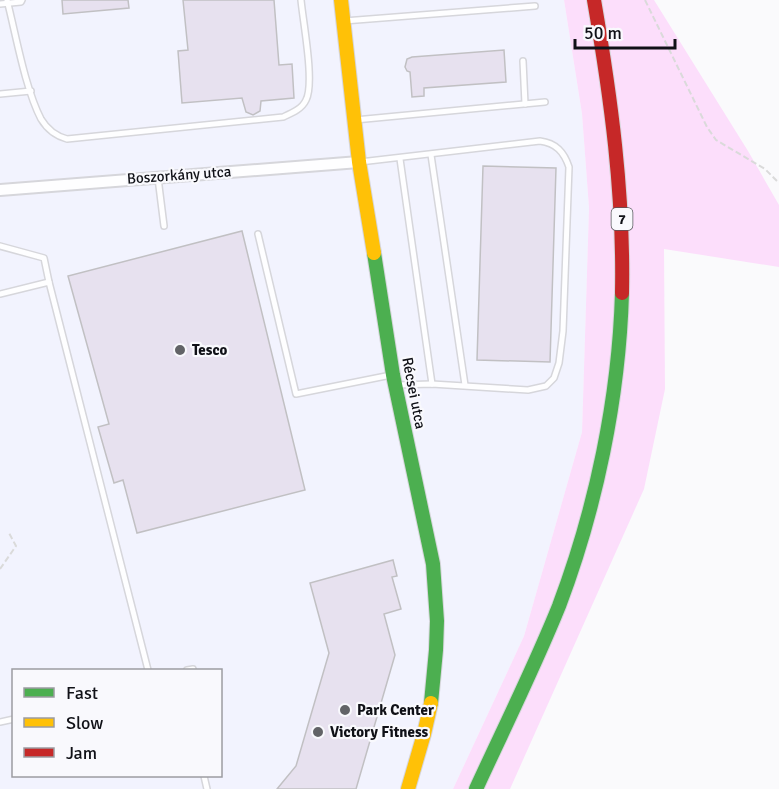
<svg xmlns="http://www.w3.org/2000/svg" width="779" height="789" viewBox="0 0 779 789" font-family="Signika,sans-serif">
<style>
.built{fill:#f2f3fe;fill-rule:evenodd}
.green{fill:#fcdefb}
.building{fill:#e7e1ef;stroke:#c1c0c3;stroke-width:1.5}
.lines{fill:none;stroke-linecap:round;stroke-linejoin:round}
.lane-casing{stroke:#d6d6db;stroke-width:8}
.street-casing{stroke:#d6d6db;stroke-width:14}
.fast-casing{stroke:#d6d6db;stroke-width:16}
.slow-casing{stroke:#d6d6db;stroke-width:16}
.jam-casing{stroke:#d6d6db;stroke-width:16}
.path{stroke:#dadada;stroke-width:2;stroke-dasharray:6 3;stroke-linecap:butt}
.lane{stroke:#fefeff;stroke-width:5}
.street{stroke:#fefeff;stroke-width:10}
.fast{stroke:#4caf50;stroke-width:14}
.slow{stroke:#ffc107;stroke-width:14}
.jam{stroke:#c62828;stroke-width:14}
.poi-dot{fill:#626367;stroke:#f9f9fd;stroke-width:2}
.labels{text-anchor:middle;stroke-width:4.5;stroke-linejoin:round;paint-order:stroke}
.shield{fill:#f9f9fd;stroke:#56575c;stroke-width:1.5}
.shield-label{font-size:14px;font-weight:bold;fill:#101117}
.street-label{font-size:15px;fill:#101117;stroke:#f9f9fd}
.poi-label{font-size:15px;font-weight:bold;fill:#101117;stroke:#f9f9fd;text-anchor:start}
</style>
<rect width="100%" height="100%" fill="#fafafc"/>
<path class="built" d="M0,0H564L582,114L589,208L582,432L524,636L453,789H0ZM14,670H220V776H14Z"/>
<polygon class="green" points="564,0 654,0 748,151 779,205 779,267 664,249 665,389 644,489 510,789 453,789 524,636 582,432 589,208 582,114"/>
<g class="building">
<polygon points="62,0 128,0 129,8 63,14"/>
<polygon points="183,0 274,0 279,65 292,64 294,98 261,101 260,111 253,115 246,112 242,98 182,103 178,51 188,50"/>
<polygon points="504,50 506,82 424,88 424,96 412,97 410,72 407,71 405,67 407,59 412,57"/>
<polygon points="483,166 556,168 550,362 477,360"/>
<polygon points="242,231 305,490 137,533 123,480 114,483 98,427 109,424 68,276"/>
<polygon points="393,560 397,576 392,577 401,609 384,614 395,655 356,789 277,789 296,766 329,653 310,583"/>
</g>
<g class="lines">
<g class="lane-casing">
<g id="lane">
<path d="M7,0C16,35 25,88 41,119C47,129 56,136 67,139L283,117C292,113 302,109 306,100C315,83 303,22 301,0"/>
<polyline points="0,4 21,2 22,0"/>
<polyline points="344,21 535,6"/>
<polyline points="523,61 525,104"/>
<polyline points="0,94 31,91"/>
<polyline points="355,120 545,102"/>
<polyline points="431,155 465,385"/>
<polyline points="400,159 432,384"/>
<path d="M360,162L540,141C556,143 564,152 569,167L563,331L559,363L554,378L546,386L528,390L432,384L396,385"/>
<polyline points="158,178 164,226"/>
<polyline points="258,234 296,394 391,375"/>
<polyline points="0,246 44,258 49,282"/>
<polyline points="0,294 49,282 148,670"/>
<polyline points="187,670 193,669"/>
<polyline points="0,722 14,719"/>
<polyline points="204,776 207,789"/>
</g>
</g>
<g class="street-casing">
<polyline id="street" points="0,190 359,162"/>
</g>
<g class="fast-casing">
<g id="fast">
<polyline points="374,253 393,375 433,564 437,621 436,650 431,703"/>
<path d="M476,789C504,728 534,668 559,606C596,508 619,398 622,293"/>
</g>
</g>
<g class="slow-casing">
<g id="slow">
<polyline points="341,0 359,162 374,253"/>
<polyline points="408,789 424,734 431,703"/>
</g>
</g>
<g class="jam-casing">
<path id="jam" d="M594,0C611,98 624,194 622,293"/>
</g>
<g class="path">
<polyline points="645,0 707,127 716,140 765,169 779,183"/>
<polyline points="0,569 16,546 8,531"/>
</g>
<use href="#lane" class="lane"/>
<use href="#street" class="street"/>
<use href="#fast" class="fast"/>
<use href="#slow" class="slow"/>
<use href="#jam" class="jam"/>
</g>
<g class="poi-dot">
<circle cx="180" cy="350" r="6"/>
<circle cx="345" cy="710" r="6"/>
<circle cx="318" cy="732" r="6"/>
</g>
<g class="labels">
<rect class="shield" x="611.5" y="208" width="21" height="22" rx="4.5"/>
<g class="shield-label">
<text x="622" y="224">7</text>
</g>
<g class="street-label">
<text transform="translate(179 175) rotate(-4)" y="5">Boszorkány utca</text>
<text transform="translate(414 393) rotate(79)" y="5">Récsei utca</text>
</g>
<g class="poi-label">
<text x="192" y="355">Tesco</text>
<text x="357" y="715">Park Center</text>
<text x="330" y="737">Victory Fitness</text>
</g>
</g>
<rect x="12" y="669" width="210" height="108" fill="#f9f9fd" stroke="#9c9ca1" stroke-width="1.5"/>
<rect x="24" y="688" width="30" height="9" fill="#4caf50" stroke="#9c9ca1" stroke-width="1.5"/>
<text x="66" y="699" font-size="18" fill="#101117">Fast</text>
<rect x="24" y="718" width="30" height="9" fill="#ffc107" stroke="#9c9ca1" stroke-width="1.5"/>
<text x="66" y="729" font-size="18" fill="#101117">Slow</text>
<rect x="24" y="748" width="30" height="9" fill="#c62828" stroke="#9c9ca1" stroke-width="1.5"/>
<text x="66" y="759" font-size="18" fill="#101117">Jam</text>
<path d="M575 39v9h100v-9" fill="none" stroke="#101117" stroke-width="3"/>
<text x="584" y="39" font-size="18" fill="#101117" stroke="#f9f9fd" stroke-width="4.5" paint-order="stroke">50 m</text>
</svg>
